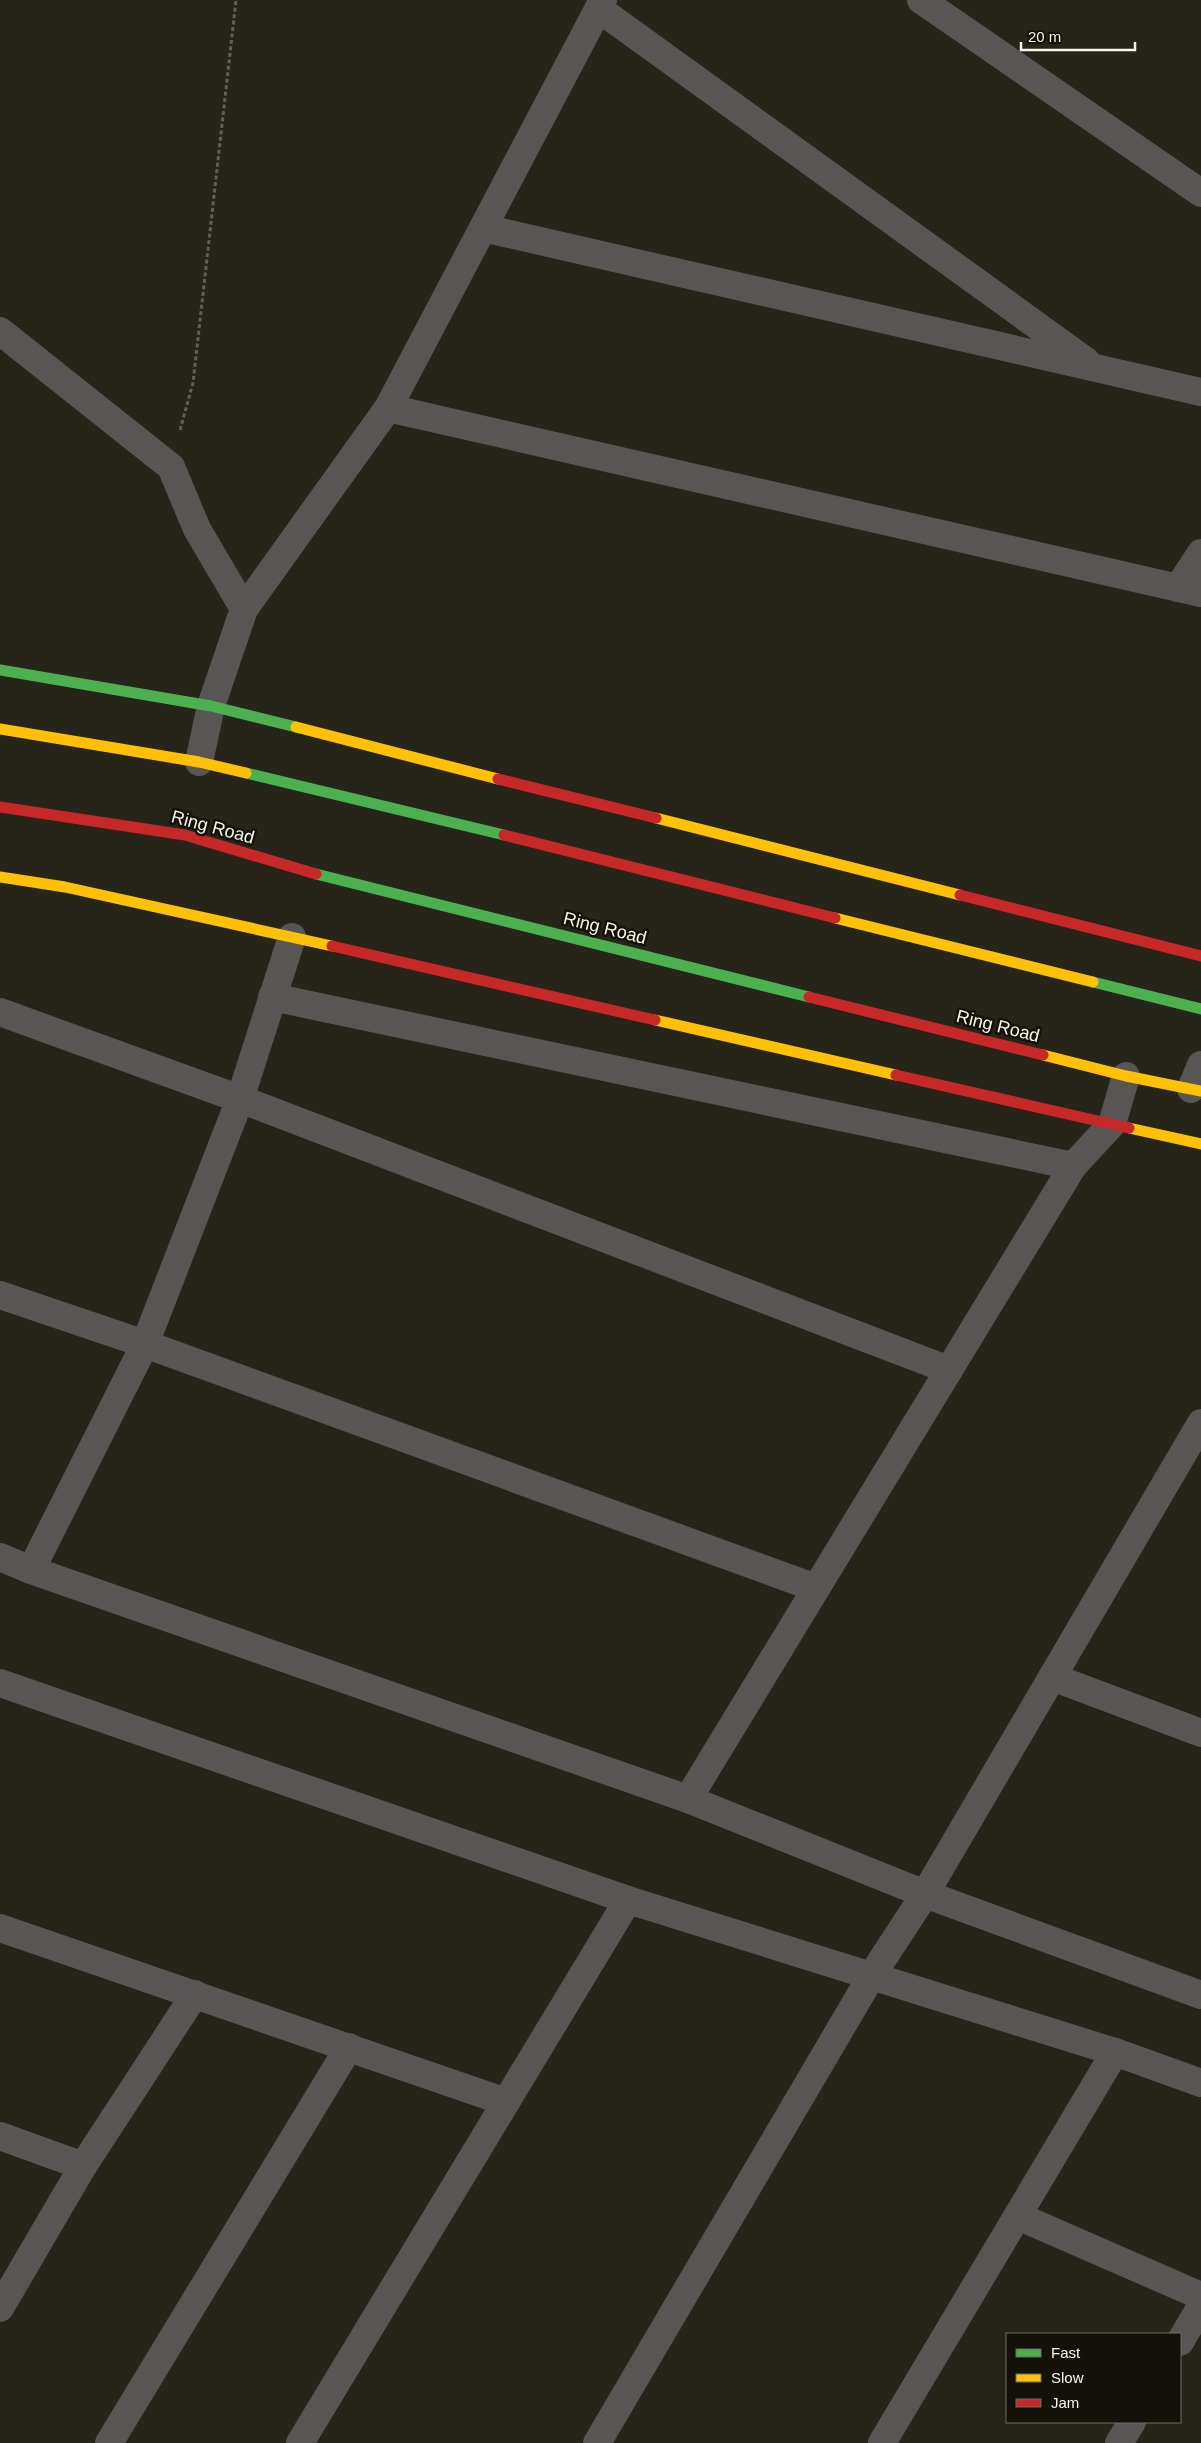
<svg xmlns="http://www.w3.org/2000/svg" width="1201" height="2443" viewBox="0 0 1201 2443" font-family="Helvetica,sans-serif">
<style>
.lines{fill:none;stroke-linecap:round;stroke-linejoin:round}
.path{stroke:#615e5a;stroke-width:3;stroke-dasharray:4 2.5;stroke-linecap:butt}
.street{stroke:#585555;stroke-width:28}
.fast{stroke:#4caf50;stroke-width:11}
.slow{stroke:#ffc107;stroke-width:11}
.jam{stroke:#c62828;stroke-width:11}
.labels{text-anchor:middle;stroke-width:5;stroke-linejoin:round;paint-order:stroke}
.street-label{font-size:18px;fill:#f7f5e8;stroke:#131109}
</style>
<rect width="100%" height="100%" fill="#27241a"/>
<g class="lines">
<polyline class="path" points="180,430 193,383 236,0"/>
<g class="street">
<polyline points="921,0 1201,193"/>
<polyline points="599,9 1086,361"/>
<polyline points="483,228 1201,392"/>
<polyline points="0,331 171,467 197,529 244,609"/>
<polyline points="388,408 1201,593"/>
<polyline points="1178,588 1201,553"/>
<polyline points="199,762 211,706 244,609 388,408 603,0"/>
<polyline points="272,997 1073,1166"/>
<polyline points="0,1012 240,1099 949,1370"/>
<polyline points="1191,1089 1201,1065"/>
<polyline points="0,1295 145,1344 816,1588"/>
<polyline points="0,1557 31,1570 688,1799 925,1894 1201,1995"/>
<polyline points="31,1570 145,1344 240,1099 292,937"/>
<polyline points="1052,1677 1201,1733"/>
<polyline points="0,1683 628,1900 1115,2052 882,2443"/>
<polyline points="688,1799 1073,1166 1112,1124 1126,1076"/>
<polyline points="0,1928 506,2102"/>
<polyline points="1115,2052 1201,2083"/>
<polyline points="0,2136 83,2166"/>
<polyline points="1018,2216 1201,2296"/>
<polyline points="0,2308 83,2166 195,1994"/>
<polyline points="1180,2342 1201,2306"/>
<polyline points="109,2443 349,2047"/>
<polyline points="300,2443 628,1900"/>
<polyline points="597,2443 872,1975 925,1894 1201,1423"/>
<polyline points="1119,2443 1132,2422"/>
</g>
<g class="fast">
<polyline points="0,670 211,706 296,727"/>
<polyline points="246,773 504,835"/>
<polyline points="316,874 809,997"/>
<polyline points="1093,982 1201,1009"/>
</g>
<g class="slow">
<polyline points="296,727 498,779"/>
<polyline points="0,729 199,762 246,773"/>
<polyline points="656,818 960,895"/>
<polyline points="0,877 65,887 332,946"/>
<polyline points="835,918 1093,982"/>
<polyline points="655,1020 896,1075"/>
<polyline points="1043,1055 1126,1076 1201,1091"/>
<polyline points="1129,1128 1201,1144"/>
</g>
<g class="jam">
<polyline points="498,779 656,818"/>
<polyline points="0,807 185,835 316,874"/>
<polyline points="504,835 835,918"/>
<polyline points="960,895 1201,956"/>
<polyline points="332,946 655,1020"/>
<polyline points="809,997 1043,1055"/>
<polyline points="896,1075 1129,1128"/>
</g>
</g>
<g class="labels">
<g class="street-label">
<text transform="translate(213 827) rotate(15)" y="6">Ring Road</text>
<text transform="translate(605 928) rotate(14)" y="6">Ring Road</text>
<text transform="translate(998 1026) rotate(14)" y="6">Ring Road</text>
</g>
</g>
<rect x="1006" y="2333" width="175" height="90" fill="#131109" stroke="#6e6c62"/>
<rect x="1016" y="2349" width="25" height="8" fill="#4caf50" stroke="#6e6c62"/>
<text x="1051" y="2358" font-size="15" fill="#f7f5e8">Fast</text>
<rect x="1016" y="2374" width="25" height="8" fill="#ffc107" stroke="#6e6c62"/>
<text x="1051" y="2383" font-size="15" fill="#f7f5e8">Slow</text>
<rect x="1016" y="2399" width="25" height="8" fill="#c62828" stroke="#6e6c62"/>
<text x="1051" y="2408" font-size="15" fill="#f7f5e8">Jam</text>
<path d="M1021 42v8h114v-8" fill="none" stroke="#f7f5e8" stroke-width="2.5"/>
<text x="1028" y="42" font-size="15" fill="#f7f5e8" stroke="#131109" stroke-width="4" paint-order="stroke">20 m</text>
</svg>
